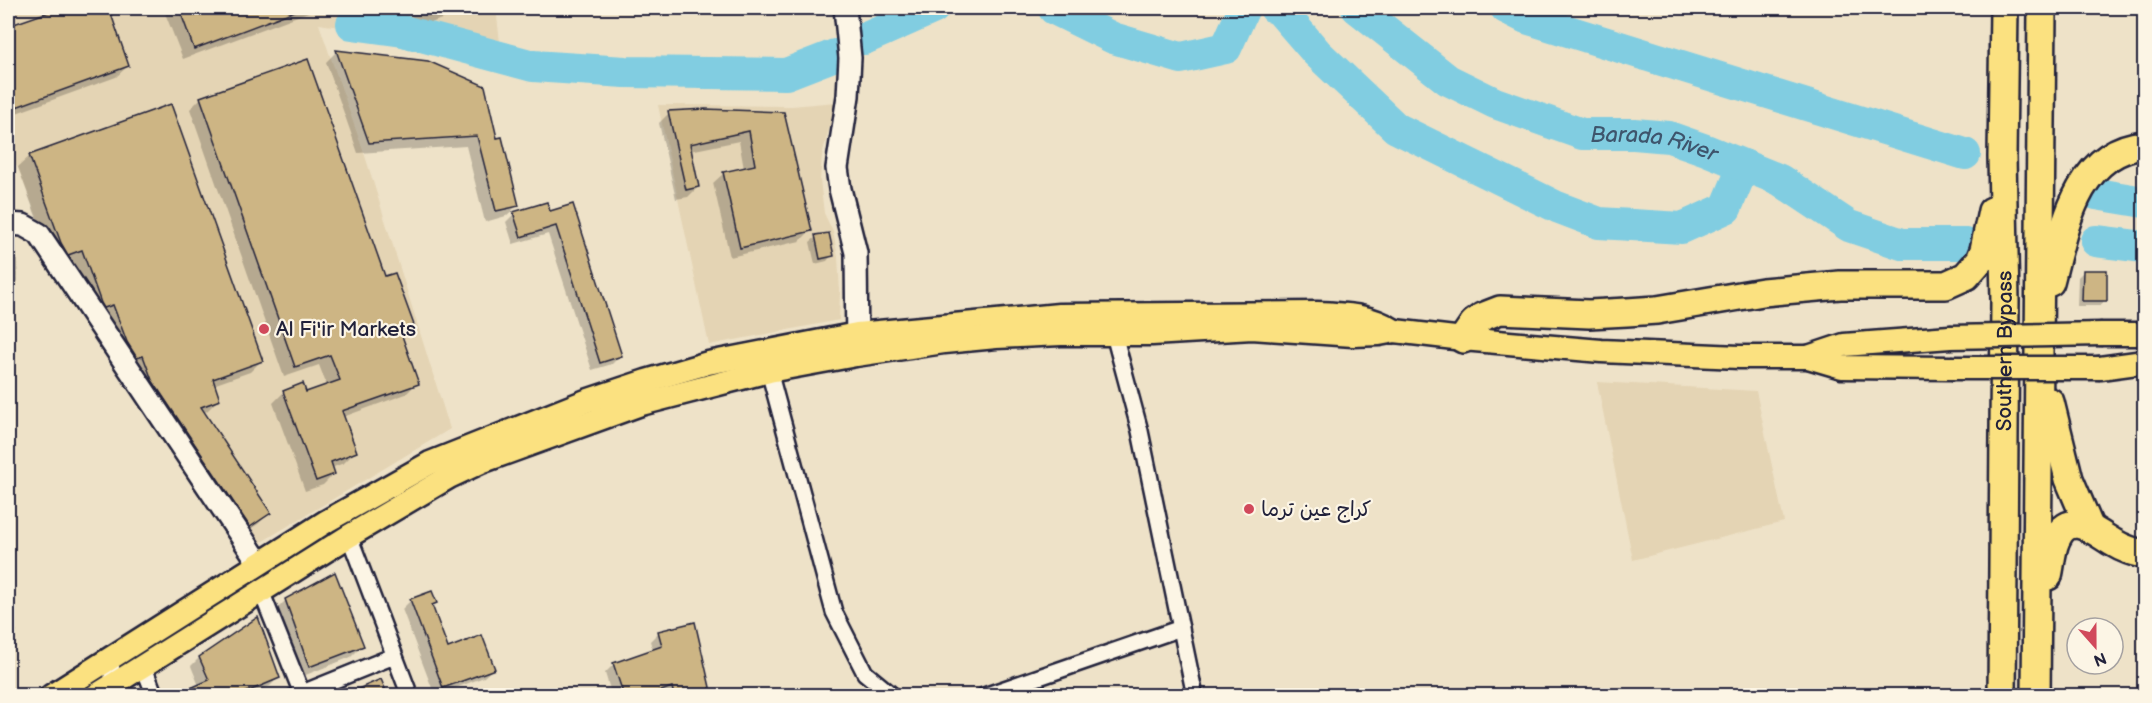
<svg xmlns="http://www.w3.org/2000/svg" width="2152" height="703" viewBox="0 0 2152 703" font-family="'Balsamiq Sans','Playpen Sans Arabic',sans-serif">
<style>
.built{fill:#e4d4b4}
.shadow{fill:#0003}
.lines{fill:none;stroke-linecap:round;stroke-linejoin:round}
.river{stroke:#81cde1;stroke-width:32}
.building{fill:#cdb584;stroke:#22223b;stroke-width:1.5}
.street-casing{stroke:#22223b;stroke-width:20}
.secondary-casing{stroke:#22223b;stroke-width:26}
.primary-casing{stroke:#22223b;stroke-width:27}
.highway-casing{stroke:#22223b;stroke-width:32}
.street{stroke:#fcf5e5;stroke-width:15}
.secondary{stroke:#fcf5e5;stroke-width:21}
.primary{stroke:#fbe180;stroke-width:22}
.highway{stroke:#fbe180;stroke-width:27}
.primary-bridge-casing{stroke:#22223b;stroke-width:27;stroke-linecap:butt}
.primary-bridge{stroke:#fbe180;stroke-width:22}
.poi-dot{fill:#d1495b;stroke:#fcf5e5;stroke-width:2}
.labels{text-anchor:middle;stroke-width:4.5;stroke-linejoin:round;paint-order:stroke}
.poi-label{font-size:21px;fill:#22223b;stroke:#fcf5e5;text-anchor:start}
.street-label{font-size:21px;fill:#22223b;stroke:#fcf5e5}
.water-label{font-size:22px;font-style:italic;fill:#3e556d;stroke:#fcf5e5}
</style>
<rect width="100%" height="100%" fill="#eee2c8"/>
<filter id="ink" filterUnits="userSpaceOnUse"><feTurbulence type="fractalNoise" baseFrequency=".0167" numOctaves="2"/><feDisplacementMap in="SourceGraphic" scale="12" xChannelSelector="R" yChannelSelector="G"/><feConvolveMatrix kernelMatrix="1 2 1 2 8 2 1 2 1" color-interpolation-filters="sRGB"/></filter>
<g filter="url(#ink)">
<g class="built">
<polygon points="8,8 496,8 501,51 319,24 366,159 450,429 253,547 42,229 17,166 8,160"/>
<polygon points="836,102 822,155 820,180 824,213 833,232 838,257 840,292 839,320 709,345 658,105 792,106"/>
<polygon points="1597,382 1756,391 1784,522 1633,560"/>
</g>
<g class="shadow">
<polygon points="65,8 113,8 108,11 128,66 116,77 8,116 8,28"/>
<polygon points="163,8 319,8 183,59"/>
<polygon points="363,8 472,8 417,28 411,14 371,29"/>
<polygon points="337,51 496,140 518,205 506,216 485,222 466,146 358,153 326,62"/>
<polygon points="201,98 384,278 412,325 400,336 417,383 406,394 343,417 355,452 344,463 331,468 334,474 323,485 305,491 273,403 284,392 305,394 327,386 319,365 284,377 190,109"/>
<polygon points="669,113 782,114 810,231 800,241 730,257 713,183 724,173 744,169 739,141 690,151 698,187 688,197 676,199 659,123"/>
<polygon points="30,156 261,361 250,372 213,385 218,400 207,411 203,413 269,513 258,524 238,537 90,315 70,260 57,265 50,255 18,167"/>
<polygon points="573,206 620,356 612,364 592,370 548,234 513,244 506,222 514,214 549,213"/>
<polygon points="816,237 832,255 827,261 815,264 810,242"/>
<polygon points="8,239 16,240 18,281 13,286 8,286"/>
<polygon points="2083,272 2105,300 2100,306 2077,306 2078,277"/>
<polygon points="286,600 363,645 351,657 298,678 275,611"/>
<polygon points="411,600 435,603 431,607 447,650 493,669 484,677 435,696 402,609"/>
<polygon points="8,618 17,631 8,641"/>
<polygon points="659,632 712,696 612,696 605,673 614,664 653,651 650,641"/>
<polygon points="199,658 278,678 270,686 247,696 173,696 199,686 191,666"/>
</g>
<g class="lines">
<g class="river">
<polyline points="1055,8 1054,9 1113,38 1181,58 1226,48 1244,8"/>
<polyline points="1275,8 1279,9 1317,53 1396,128 1557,207 1599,223 1682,228 1726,208 1744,165"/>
<path id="s1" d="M1357,8L1448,80L1495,103L1582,134H1634L1669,137L1706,150L1780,180L1849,226L1902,244H1966"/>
<polyline points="1506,8 1526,18 1965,154"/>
<polyline points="352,24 403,31 533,66 625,72 786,74 835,55"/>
<polyline points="864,39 934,8"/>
<polyline points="2096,194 2144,202"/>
<polyline points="2096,241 2144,247"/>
</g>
</g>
<g class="building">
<polygon points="60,8 109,8 129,66 8,110 8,26"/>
<polygon points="179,8 300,8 300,9 194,49"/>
<polygon points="336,50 428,61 485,86 497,138 502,137 519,206 496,211 477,136 369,143"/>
<polygon points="308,59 385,276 395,273 414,325 400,330 419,384 342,411 357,452 331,462 335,474 316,481 283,391 303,383 306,392 340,380 330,355 295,367 200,97"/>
<polygon points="171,104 263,361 213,379 220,400 201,407 271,513 250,527 152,380 143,356 137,358 127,342 113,305 104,308 101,303 82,250 68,255 61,243 29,155"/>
<polygon points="706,109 784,112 812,231 740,248 723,172 755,165 749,131 690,144 699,187 686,190 668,111"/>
<polygon points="547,202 550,211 573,204 622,356 600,363 556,226 521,237 513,212"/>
<polygon points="829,233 834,256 820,259 815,235"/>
<polygon points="2083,270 2107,270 2107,301 2082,301"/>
<polygon points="335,572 364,646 309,667 285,599"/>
<polygon points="432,591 437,603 432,605 448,648 482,635 495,669 443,688 410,599"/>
<polygon points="258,617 280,678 237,696 172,696 209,680 199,657"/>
<polygon points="695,622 712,696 674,696 672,687 647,696 624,696 613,663 662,646 658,631"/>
<polygon points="381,679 388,696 342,696"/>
</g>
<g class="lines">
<g class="street-casing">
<g id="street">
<polyline points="1112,327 1140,431 1195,696"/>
<polyline points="769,371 834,612 865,673 893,696"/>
<polyline points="349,536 410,696"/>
<polyline points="261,591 303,696"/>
<polyline points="111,657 112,676 120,696"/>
<polyline points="143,665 155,696"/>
<polyline points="295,696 394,656"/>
<polyline points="984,696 1181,628"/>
</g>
</g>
<g class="secondary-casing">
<g id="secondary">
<polyline points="845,8 850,58 848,96 837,168 840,189 856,253 857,351"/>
<polyline points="8,224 23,225 39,234 259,563"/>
</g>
</g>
<g class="primary-casing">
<g id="primary">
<polyline points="2102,334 2144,334"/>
<polyline points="1808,357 1844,345 1950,337"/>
<polyline points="2100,368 2144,362"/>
<path d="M51,696L327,521L430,463L586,401L646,381L708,363L857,334L1059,315L1317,313C1345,314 1370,315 1395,331"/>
<polyline points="95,696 349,536 449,477 481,462 641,404 769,371 856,355 944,342 996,337 1061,334 1152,334 1252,328 1353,335 1379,334 1395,331 1463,339 1601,351 1739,357 1808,357 1842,367 1951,368"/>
</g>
</g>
<g class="highway-casing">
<g id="highway">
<path d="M2050,282C2064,229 2077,151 2144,145"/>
<polyline points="1463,339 1474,323 1482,317 1500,310 1589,314 1627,312 1657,310 1763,292 1840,285 1946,285 1966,276 1980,260 1984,250 1992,211"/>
<polyline points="2050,402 2069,479 2089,526"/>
<path d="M2048,576C2051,564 2051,551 2056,540C2070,508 2096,533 2114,543C2122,548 2135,553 2144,554"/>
<path id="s2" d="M2002,696L2005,301L2002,157L2004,8"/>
<polyline points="2036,696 2042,8"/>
</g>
</g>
<use href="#street" class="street"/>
<use href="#secondary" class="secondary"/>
<use href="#primary" class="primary"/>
<use href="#highway" class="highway"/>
<g class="primary-bridge-casing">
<g id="primary-bridge">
<polyline points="1950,337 2102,334"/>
<polyline points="1951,368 2100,368"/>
</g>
</g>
<use href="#primary-bridge" class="primary-bridge"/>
</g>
</g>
<g class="poi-dot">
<circle cx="264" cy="329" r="6"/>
<circle cx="1249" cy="509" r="6"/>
</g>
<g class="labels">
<g class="poi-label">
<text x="276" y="336">Al Fi'ir Markets</text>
<text x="1261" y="516">كراج عين ترما</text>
</g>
<g class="street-label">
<text dy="7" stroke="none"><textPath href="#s2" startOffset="345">Southern Bypass</textPath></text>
</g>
<g class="water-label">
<text dy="8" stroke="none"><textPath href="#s1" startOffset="334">Barada River</textPath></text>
</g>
</g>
<rect width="2152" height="703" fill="none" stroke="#fcf5e5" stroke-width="30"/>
<rect x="15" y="15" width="2122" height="673" fill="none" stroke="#22223b" stroke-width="2" filter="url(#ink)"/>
<g transform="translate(2095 646) rotate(159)"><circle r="28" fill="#fcf5e5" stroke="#a5a1a1" stroke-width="1.5"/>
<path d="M0-4.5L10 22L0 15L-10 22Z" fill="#d1495b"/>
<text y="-9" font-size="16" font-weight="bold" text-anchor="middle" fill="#22223b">N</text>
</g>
</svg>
